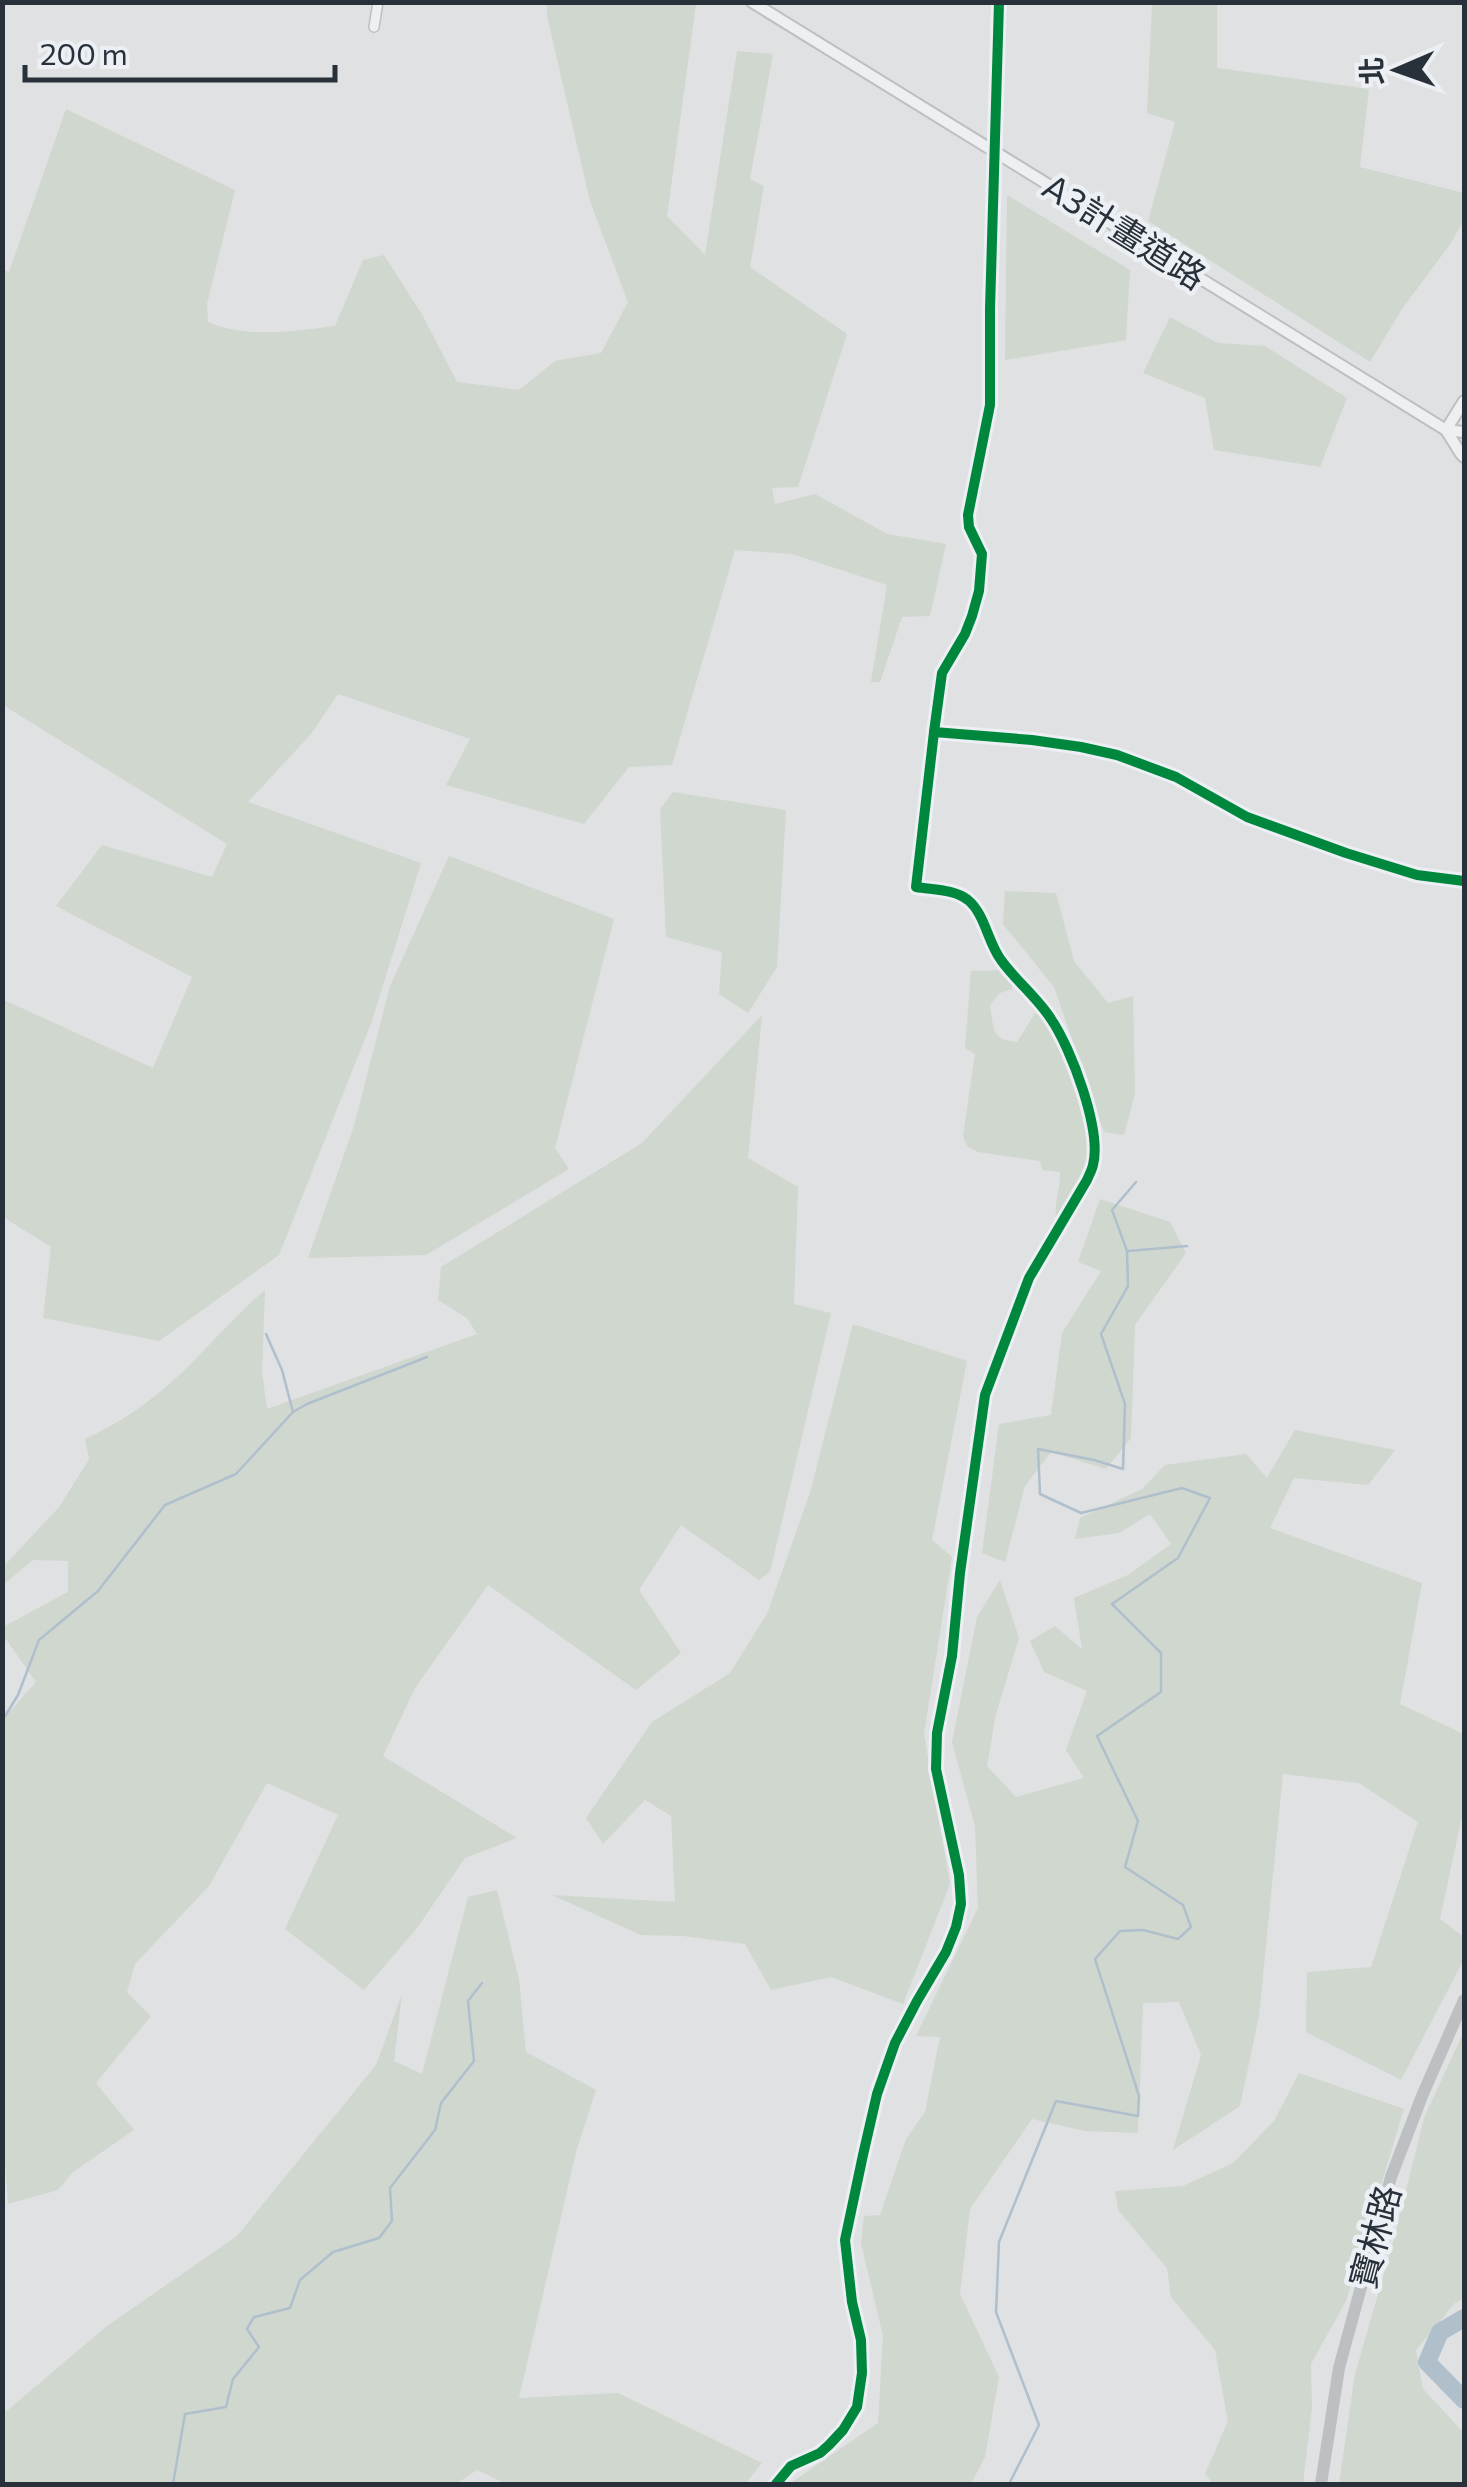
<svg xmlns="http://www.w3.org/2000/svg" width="1467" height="2487" viewBox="0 0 1467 2487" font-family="Commissioner,'Noto Sans TC',sans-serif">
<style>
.green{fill:#d0d7cf}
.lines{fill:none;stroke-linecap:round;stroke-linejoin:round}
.stream{stroke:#afbfcc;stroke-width:2.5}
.river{stroke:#afbfcc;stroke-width:18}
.minor-casing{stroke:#bdbfc1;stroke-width:12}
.tertiary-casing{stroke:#bdbfc1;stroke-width:14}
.minor{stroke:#eeeff0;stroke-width:9}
.tertiary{stroke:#eeeff0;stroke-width:10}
.secondary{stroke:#bdc0c3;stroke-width:12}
.cycleway-casing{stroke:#eceff3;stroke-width:16}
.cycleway{stroke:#00873e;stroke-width:10}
.labels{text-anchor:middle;stroke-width:9;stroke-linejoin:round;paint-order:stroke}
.street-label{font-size:35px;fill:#28303a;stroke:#eceff3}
</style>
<rect width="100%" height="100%" fill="#dfe1e3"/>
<g class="green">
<path d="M693,3L696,4L667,216L705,255L737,51L773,54L750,179L764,186L750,267L847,334L798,487L772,488L775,504L815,494L887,534L946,544L930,616L902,617L880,682H871L887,585L792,554L735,550L672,765L629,767L584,824L446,785L470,739L338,694L311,734L248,802L421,863L372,1021L279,1255L159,1341L43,1318L51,1247L3,1217V1002L4,1000L153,1068L192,977L56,906L102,845L212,877L227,844L3,705V270L9,272L66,109L235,190L207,304L208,322C247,339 294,331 335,326L363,260L384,255L424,318L457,382L519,390L555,361L601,353L628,302L590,201L547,16V3Z"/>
<polygon points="1152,3 1217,3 1217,68 1369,89 1360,167 1464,193 1464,220 1451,243 1402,309 1370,362 1148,221 1175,122 1147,113"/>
<polygon points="1007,195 1130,270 1126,340 1005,360"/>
<polygon points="1170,317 1218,343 1265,346 1347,398 1320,467 1214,450 1205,398 1143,373"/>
<polygon points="673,792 786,810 777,967 748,1013 719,994 722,952 666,937 660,809"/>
<polygon points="449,856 614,919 555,1148 569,1169 426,1255 308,1258 354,1126 390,986"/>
<polygon points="1005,891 1056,893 1074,961 1108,1003 1133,996 1135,1094 1124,1135 1104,1132 1054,987 1003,924"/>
<path d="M1008,970L1012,976V989L1000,993L990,1005C994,1028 990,1040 1017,1042L1035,1013L1050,1023L1060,1035L1093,1132L1095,1157L1066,1215L1056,1216C1054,1202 1061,1187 1060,1172L1042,1170L1040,1161L978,1152L967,1146L963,1136L975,1054L965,1048L971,971Z"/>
<path d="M762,1015L748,1158L798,1187L794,1304L831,1313L770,1572L759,1580L681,1525L639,1590L681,1653L636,1690L488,1585L415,1688L383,1756L517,1838L465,1858L417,1928L364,1990L285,1929L338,1815L267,1783L209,1886L135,1964L127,1992L151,2016L96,2083L134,2130L73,2172L58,2190L8,2204L5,2163H2L3,1719L36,1682L3,1635V1627L68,1592V1561L33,1560L3,1585V1567L60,1506L89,1459L85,1439C118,1424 150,1402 176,1378C207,1349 232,1318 265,1290L262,1371L267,1409L477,1334L467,1318L438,1300L441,1267L642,1143Z"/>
<polygon points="1100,1199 1170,1222 1186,1253 1135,1325 1131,1438 1106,1469 1051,1452 1025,1486 1005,1562 982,1553 999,1424 1051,1415 1062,1333 1101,1271 1078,1262"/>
<polygon points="853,1324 967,1361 932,1540 952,1557 924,1734 950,1884 903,2004 831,1977 771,1990 745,1944 683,1936 641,1935 552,1895 675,1902 671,1816 645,1800 603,1844 586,1818 652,1722 730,1673 767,1614 810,1493"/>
<polygon points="1295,1430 1395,1450 1368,1485 1294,1478 1270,1528 1422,1583 1400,1704 1464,1734 1464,1807 1440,1919 1464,1937 1464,1959 1401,2080 1306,2032 1307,1972 1371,1967 1418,1822 1359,1783 1283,1774 1259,2016 1240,2106 1173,2150 1201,2055 1179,2002 1143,2003 1138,2133 1085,2131 1032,2119 970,2209 960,2294 999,2377 985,2457 971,2484 789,2484 878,2423 883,2336 861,2243 864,2216 880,2215 906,2139 925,2112 940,2037 916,2036 978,1908 975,1826 952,1742 977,1617 1000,1580 1019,1638 996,1714 987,1766 1016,1797 1084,1778 1066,1750 1087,1691 1044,1672 1030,1641 1055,1626 1082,1649 1074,1598 1128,1575 1171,1544 1150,1514 1119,1533 1075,1539 1080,1518 1142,1489 1165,1465 1246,1454 1267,1478"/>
<polygon points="497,1890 519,1979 526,2052 596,2090 576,2152 519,2398 618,2393 762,2463 745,2484 506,2484 477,2470 456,2484 3,2484 3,2414 107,2326 237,2236 376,2065 402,1994 394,2061 422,2074 468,1897"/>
<polygon points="1464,2031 1464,2298 1455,2303 1416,2350 1423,2389 1464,2433 1464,2484 1339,2484 1355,2374 1394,2239 1424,2118"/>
<polygon points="1299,2073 1404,2109 1346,2301 1311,2364 1312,2407 1303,2484 1213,2484 1205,2474 1228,2421 1215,2350 1171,2297 1167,2268 1118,2210 1115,2191 1183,2186 1233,2163 1274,2121"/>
</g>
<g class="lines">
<g class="stream">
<polyline points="1128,1251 1187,1246"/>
<polyline points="266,1334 282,1370 293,1412"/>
<polyline points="2,1721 18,1695 39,1640 98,1591 165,1505 236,1474 293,1412 307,1404 427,1357"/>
<polyline points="173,2484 185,2414 226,2407 233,2379 259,2347 247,2329 254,2317 290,2308 300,2280 333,2252 379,2238 392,2221 390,2188 435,2130 441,2103 474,2061 468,2001 482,1983"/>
<polyline points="1009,2484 1039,2425 996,2312 999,2242 1056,2101 1138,2116 1139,2096 1095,1959 1120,1931 1143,1930 1178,1939 1191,1927 1183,1905 1125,1867 1138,1821 1097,1736 1161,1692 1161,1653 1112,1604 1178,1558 1210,1498 1182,1488 1081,1513 1040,1494 1038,1449 1094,1460 1123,1469 1125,1404 1101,1334 1128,1286 1127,1251 1112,1210 1136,1182"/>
</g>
<polyline class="river" points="1464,2318 1440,2332 1427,2362 1464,2400"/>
<g class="minor-casing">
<g id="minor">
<polyline points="374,27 378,2"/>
<path d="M776,2484L791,2466L820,2453L829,2445L843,2430L857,2407L862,2373L861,2340L852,2302L845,2240L863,2155L877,2094L895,2043L917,2001L946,1952L956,1927L961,1904L959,1875L936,1769L937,1733L952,1656L960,1573L985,1395L1029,1278L1087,1180C1089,1175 1092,1170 1093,1165C1102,1130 1071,1048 1051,1019C1037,997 1016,981 1001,960C988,943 985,914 968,900C954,889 933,890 916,887L934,732"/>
</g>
</g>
<g class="tertiary-casing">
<g id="tertiary">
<polyline points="752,2 1446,430 1464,432"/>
<polyline points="999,2 990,309 990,405 968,515 969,527 982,554 979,591 972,616 965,634 942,673 934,732 1032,740 1081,747 1117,755 1176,777 1247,817 1346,853 1417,875 1464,881"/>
<polyline points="1446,430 1464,401"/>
<polyline points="1446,430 1461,454 1464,457"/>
</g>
</g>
<use href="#minor" class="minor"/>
<use href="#tertiary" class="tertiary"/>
<polyline class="secondary" points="1321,2484 1339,2368 1391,2177 1422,2096 1464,2000"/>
<g class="cycleway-casing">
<g id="cycleway">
<polyline points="999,2 990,309 990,405 968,515 969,527 982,554 979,591 972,616 965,634 942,673 934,732 1032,740 1081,747 1117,755 1176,777 1247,817 1346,853 1417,875 1464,881"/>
<path d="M776,2484L791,2466L820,2453L829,2445L843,2430L857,2407L862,2373L861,2340L852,2302L845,2240L863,2155L877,2094L895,2043L917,2001L946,1952L956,1927L961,1904L959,1875L936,1769L937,1733L952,1656L960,1573L985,1395L1029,1278L1087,1180C1089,1175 1092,1170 1093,1165C1102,1130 1071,1048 1051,1019C1037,997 1016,981 1001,960C988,943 985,914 968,900C954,889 933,890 916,887L934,732"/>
</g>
</g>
<use href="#cycleway" class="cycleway"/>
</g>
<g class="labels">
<g class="street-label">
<text transform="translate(1124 232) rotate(32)" y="12">A3計畫道路</text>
<text transform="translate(1376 2237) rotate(-75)" y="12">寶林路</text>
</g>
</g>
<rect width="1467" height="2487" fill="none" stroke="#28303a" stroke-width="10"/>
<g transform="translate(1397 70) rotate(268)" stroke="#eceff3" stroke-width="8" paint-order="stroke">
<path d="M0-8L18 38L0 25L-18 38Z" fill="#28303a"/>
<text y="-15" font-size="28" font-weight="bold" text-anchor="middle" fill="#28303a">北</text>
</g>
<path d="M25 65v15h310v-15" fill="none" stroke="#28303a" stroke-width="5"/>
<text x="40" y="65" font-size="30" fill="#28303a" stroke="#eceff3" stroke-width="8" paint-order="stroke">200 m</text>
</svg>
